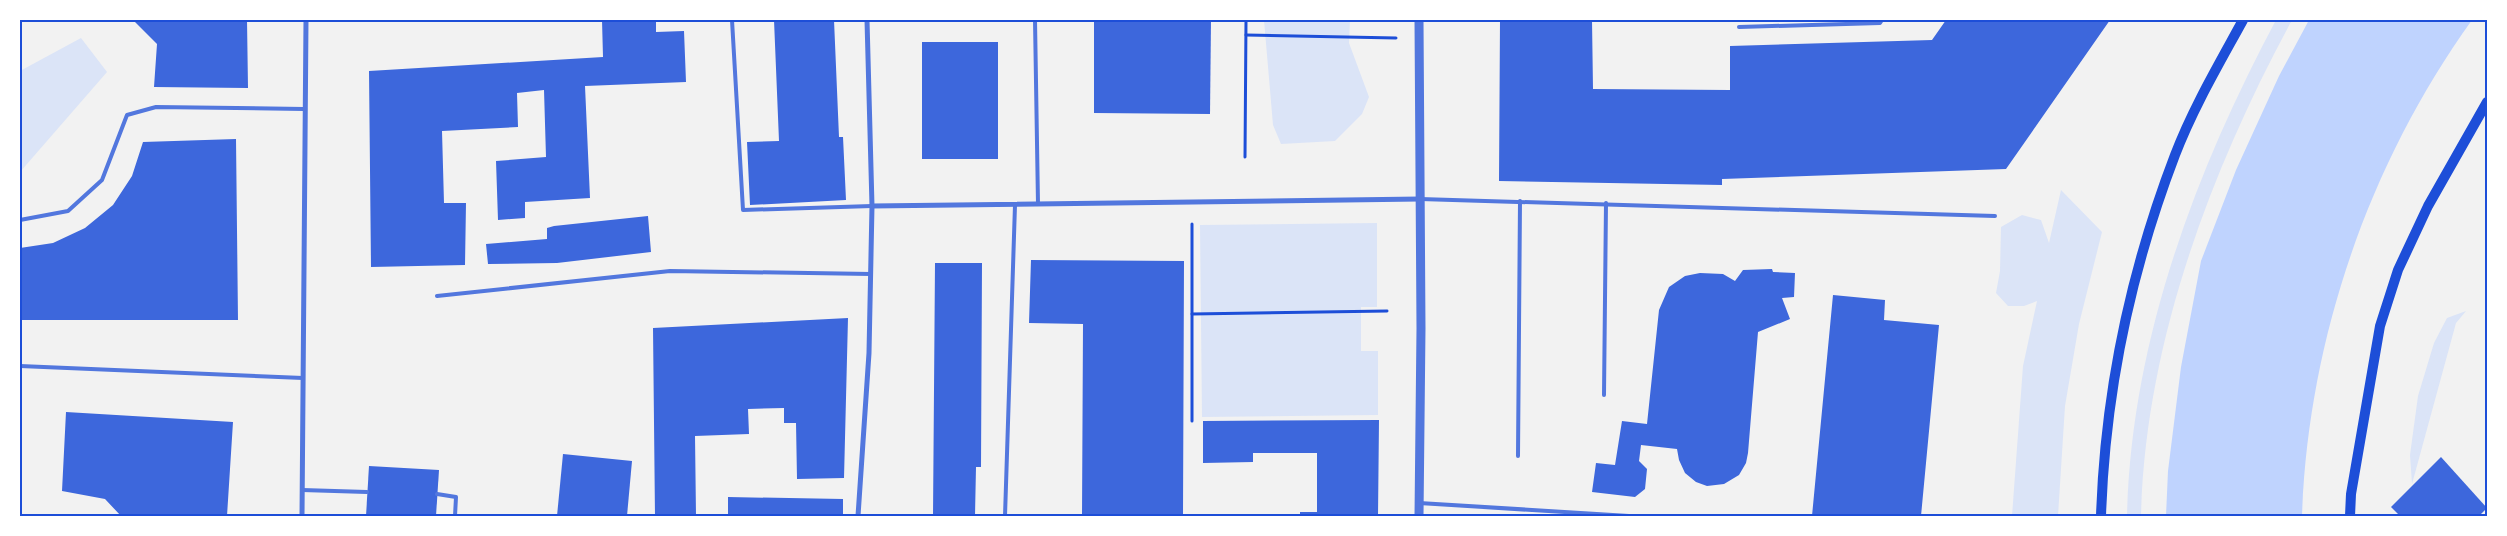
<svg xmlns="http://www.w3.org/2000/svg" width="2507" height="536" viewBox="0 0 2507 536" font-family="'Open Sans',sans-serif">
<style>
.green{fill:#dbe4f7}
.water{fill:#bfd3fe}
.building{fill:#3d67dc}
.lines{fill:none;stroke-linecap:round;stroke-linejoin:round}
.path{stroke:#1d4ed8;stroke-width:3}
.service{stroke:#5277de;stroke-width:4}
.minor{stroke:#5277de;stroke-width:5}
.tertiary{stroke:#5277de;stroke-width:9}
.secondary{stroke:#1d4ed8;stroke-width:10}
.neatline{fill:none;stroke:#1d4ed8;stroke-width:2}
</style>
<rect width="100%" height="100%" fill="#f2f2f2"/>
<g class="green">
<polygon points="1264,20 1350,20 1349,43 1369,97 1362,114 1335,141 1281,144 1273,125"/>
<path d="M2276,20H2292C2211,169 2145,344 2141,516H2127C2131,342 2195,172 2276,20Z"/>
<polygon points="81,38 107,72 20,172 20,71"/>
<polygon points="2061,190 2102,232 2079,324 2065,406 2058,516 2012,516 2023,366 2037,301 2024,306 2008,306 1996,293 2000,271 2001,227 2022,215 2041,220 2049,243"/>
<polygon points="1377,223 1377,307 1361,307 1361,351 1378,351 1378,415 1202,417 1200,225"/>
<polygon points="2466,311 2456,323 2412,484 2410,455 2418,396 2434,343 2447,318"/>
</g>
<path class="water" d="M2309,20H2472C2369,163 2308,340 2302,516H2166L2168,471L2181,367L2201,261L2236,170L2279,76Z"/>
<g class="building">
<polygon points="133,20 247,20 248,88 154,87 157,44"/>
<polygon points="602,20 656,20 656,32 684,31 686,82 585,86 590,198 525,202 525,218 498,220 496,161 546,157 544,90 517,93 518,127 442,131 444,203 466,203 465,265 371,267 369,71 603,57"/>
<polygon points="774,20 834,20 839,137 843,137 846,200 750,205 747,142 779,141"/>
<polygon points="1094,20 1211,20 1210,114 1094,113"/>
<polygon points="1500,20 1592,20 1593,89 1730,90 1730,46 1932,40 1946,20 2110,20 2006,169 1722,179 1722,185 1499,181"/>
<rect x="922" y="42" width="76" height="117"/>
<polygon points="236,139 238,320 20,320 20,248 53,243 85,228 113,205 132,176 143,142"/>
<polygon points="648,216 651,252 557,263 488,264 486,244 547,239 547,228 554,226"/>
<polygon points="1031,260 1184,261 1183,516 1082,516 1083,324 1029,323"/>
<polygon points="935,263 982,263 981,467 976,467 975,516 933,516"/>
<polygon points="1772,269 1773,272 1795,273 1794,297 1782,298 1790,319 1758,332 1748,453 1746,463 1739,475 1724,484 1707,486 1696,482 1685,473 1679,460 1677,449 1641,445 1639,461 1647,469 1645,489 1635,497 1592,492 1596,463 1615,465 1622,421 1647,424 1659,310 1669,287 1685,276 1700,273 1723,274 1735,281 1743,270"/>
<polygon points="1833,295 1885,300 1884,320 1939,325 1921,516 1812,516"/>
<polygon points="848,318 844,478 797,479 796,423 784,423 784,408 748,409 749,434 695,436 696,516 655,516 653,328"/>
<polygon points="66,412 233,422 227,516 121,516 105,499 62,491"/>
<polygon points="1379,420 1378,516 1300,516 1300,512 1317,512 1317,453 1253,453 1253,462 1203,463 1203,421"/>
<polygon points="563,454 632,461 627,516 557,516"/>
<polygon points="2441,457 2487,508 2479,516 2400,516 2391,507"/>
<polygon points="369,466 439,470 436,516 366,516"/>
<polygon points="728,497 843,499 843,516 728,516"/>
</g>
<g class="lines">
<g class="path">
<polyline points="1246,35 1396,38"/>
<polyline points="1245,157 1246,20"/>
<polyline points="1192,224 1192,421"/>
<polyline points="1192,314 1387,311"/>
</g>
<g class="service">
<polyline points="732,20 743,210 872,206"/>
<polyline points="1035,20 1038,204"/>
<polyline points="1739,27 1880,23 1882,20"/>
<polyline points="1420,199 1995,216"/>
<polyline points="20,220 68,211 102,180 127,115 156,107 304,109"/>
<polyline points="437,296 670,271 871,274"/>
<polyline points="20,366 303,378"/>
<polyline points="1604,395 1606,203"/>
<polyline points="1518,456 1520,201"/>
<polyline points="302,490 367,492"/>
<polyline points="437,494 456,497 455,516"/>
<polyline points="1419,503 1629,516"/>
<polyline points="1005,516 1015,205"/>
</g>
<g class="minor">
<polyline points="872,206 1420,199"/>
<polyline points="302,516 306,20"/>
<polyline points="858,516 869,353 872,206 867,20"/>
</g>
<polyline class="tertiary" points="1419,516 1421,328 1419,20"/>
<g class="secondary">
<path d="M2101,516C2105,393 2131,270 2175,155C2193,108 2219,64 2243,20"/>
<polyline points="2350,516 2351,494 2380,326 2398,270 2428,206 2487,102"/>
</g>
</g>
<rect width="2507" height="536" fill="none" stroke="#ffffff" stroke-width="42"/>
<rect x="21" y="21" width="2465" height="494" class="neatline"/>
</svg>
